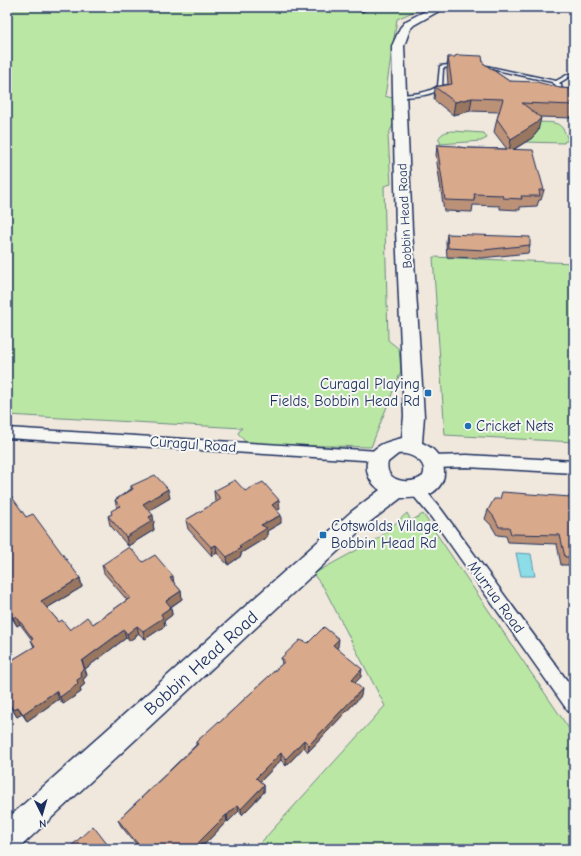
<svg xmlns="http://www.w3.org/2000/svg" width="581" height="856" viewBox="0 0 581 856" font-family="'Comic Neue',sans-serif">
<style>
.green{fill:#bbe7a4;stroke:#6b8b81}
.water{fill:#8cdde7;stroke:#5f97b0}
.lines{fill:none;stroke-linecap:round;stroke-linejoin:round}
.lane-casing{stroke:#1b2f5e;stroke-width:3}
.street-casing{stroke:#1b2f5e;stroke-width:3}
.secondary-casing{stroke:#1b2f5e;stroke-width:3}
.lane{fill:#f6f6f2;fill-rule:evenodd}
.street{fill:#f6f6f2;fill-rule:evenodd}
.secondary{fill:#f6f6f2;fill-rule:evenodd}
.wall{fill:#bb9178;stroke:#1b2f5e}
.shaded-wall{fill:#987661;stroke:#1b2f5e}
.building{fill:#d9a98b;stroke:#1b2f5e}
.poi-dot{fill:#1f6fb2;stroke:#f6f6f2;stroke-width:1.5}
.labels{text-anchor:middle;stroke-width:4;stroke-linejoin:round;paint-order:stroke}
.far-street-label{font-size:13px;fill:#1b2f5e;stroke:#f6f6f2}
.poi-label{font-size:15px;fill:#1b2f5e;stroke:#f6f6f2;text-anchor:start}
.street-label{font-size:15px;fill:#1b2f5e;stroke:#f6f6f2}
.near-street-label{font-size:18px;fill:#1b2f5e;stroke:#f6f6f2}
</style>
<rect width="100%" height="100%" fill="#f0e7dd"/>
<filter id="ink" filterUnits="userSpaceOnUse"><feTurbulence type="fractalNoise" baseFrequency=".025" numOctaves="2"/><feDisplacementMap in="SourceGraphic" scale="8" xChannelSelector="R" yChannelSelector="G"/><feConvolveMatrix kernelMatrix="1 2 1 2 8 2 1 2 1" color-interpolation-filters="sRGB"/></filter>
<g filter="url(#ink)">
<g class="green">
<polygon points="7,7 424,7 397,19 385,96 403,101 388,136 391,184 384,186 388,340 399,349 401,371 371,447 247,444 238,433 242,428 7,415"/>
<path d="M534,122C554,123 562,119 568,141H565L564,143L523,142L532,138L537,131Z"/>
<path d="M452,131L484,133L487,138L481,141L440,144V140H438C441,133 445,132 452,131Z"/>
<polygon points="433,257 574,263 574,442 445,435"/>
<polygon points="407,513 411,521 423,514 574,736 574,849 255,849 385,706 324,588 313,574 379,538"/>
</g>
<polygon class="water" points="516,553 531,554 535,576 521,576"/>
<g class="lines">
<g class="lane-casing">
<g id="lane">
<polygon points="365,7 370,7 362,11 359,10"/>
<path d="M456,64L458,65L457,66L443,68L442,87C430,97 415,96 400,97L398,96L400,95C413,94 426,94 438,86L440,66Z"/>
<polygon points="481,65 556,81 567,75 574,74 574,76 569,77 559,83 561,85 563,96 561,97 559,96 557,86 552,82 482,67 480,66"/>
</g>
</g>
<g class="street-casing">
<g id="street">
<polygon points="7,428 379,451 384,452 386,456 384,460 379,461 7,438"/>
<polygon points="467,455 574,461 574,473 467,467 433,468 428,466 426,462 428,458 433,456"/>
<polygon points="417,484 422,486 441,509 574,690 574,714 568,711 431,517 412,494 410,490 412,486"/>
</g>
</g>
<g class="secondary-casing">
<path id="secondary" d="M433,7H446L414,25L410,29L404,46L412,230L424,416L422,443C443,451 454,479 432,493C423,498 411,498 401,498L367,524L18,849H7V819L351,512L380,490C364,479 361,457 379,446C385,442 395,440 402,438L404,416L396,230L392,46L400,28L406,21ZM398,454C410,452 429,462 423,476C411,486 383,482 388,462Z"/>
</g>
<use href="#lane" class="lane"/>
<use href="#street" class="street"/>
<use href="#secondary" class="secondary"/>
</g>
<g class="wall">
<polygon points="448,57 483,63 509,81 560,88 574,89 574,121 573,118 539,117 538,131 532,138 513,150 544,190 541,200 539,200 537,206 520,207 520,210 500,209 500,206 473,205 472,212 444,211 436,156 437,145 468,148 507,149 494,132 497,119 499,112 470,111 453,115 434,100 435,87 448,84 447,70"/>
<polygon points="447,234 530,245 528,253 482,258 447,257 446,242"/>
<polygon points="131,486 170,498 149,510 154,523 153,524 154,530 128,546 110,525 108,516 112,514 117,508 115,500 131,489"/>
<polygon points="214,491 245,491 280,509 277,510 281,523 267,531 267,537 241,553 241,556 228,565 217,553 212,556 188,529 186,520 217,502 215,500"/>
<polygon points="7,500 26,517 80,578 82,587 47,608 59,622 70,630 93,624 127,600 104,573 102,565 143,562 174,583 181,591 182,599 171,607 172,615 164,621 165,626 145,639 139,634 129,641 126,638 85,669 87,675 83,680 85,684 80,688 81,692 63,704 59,699 27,721 22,714 17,717 7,701 7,663 34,647 31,640 32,640 20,624 17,626 7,610"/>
<polygon points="574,504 574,565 561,565 557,544 508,542 506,536 497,535 491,525 485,519 488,510"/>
<polygon points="308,643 338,647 337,648 361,677 355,683 361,696 308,752 304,747 286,766 281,760 260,782 264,785 264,792 242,815 239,811 228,822 227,821 202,847 204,849 140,849 121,826 118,820 196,745 196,742 219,723 282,664 281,658"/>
</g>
<g class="shaded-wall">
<polygon points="472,98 470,111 453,115 455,102"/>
<polygon points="541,118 538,131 532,138 509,152 511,139"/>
<polygon points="168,489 170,498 145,513 143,504"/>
<polygon points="279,500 280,509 272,513 272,505"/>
<polygon points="153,515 154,523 153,524 154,530 128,546 126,537 149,517"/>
<polygon points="281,515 281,523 267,531 267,537 241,553 241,556 228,565 227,557 261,525"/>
<polygon points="216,545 217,553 212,556 211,547"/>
<polygon points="173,576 174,584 170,578"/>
<polygon points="80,578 82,587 45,609 41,601"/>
<polygon points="181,591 182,599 167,609 166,601"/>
<polygon points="171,607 172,615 164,621 165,626 145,639 143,631 161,614"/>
<polygon points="16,616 20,624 17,626 13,618"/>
<polygon points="137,626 139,634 129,641 127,634"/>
<polygon points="124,630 126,638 85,669 82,661"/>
<polygon points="339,639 338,647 332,652 333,645"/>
<polygon points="84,668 87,675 83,680 85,684 80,688 81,692 63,704 60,697 77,680 80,672"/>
<polygon points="362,669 361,677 351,687 352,680"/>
<polygon points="362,689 361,696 308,752 309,745"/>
<polygon points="56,691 59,699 27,721 23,714"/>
<polygon points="18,707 22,714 17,717 13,710"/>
<polygon points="304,740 304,747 286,766 286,759"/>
<polygon points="281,753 281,760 257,785 256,778"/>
<polygon points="264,785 264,792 242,815 241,809"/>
<polygon points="238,805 239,811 228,822 227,815"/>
<polygon points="226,815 227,821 200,849 198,843"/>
</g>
<g class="building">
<polygon points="458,55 482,56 483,63 509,81 537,82 560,88 574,89 574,105 522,103 541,118 535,124 511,139 497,119 503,99 472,98 455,102 435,87 452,84 448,57 455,57 455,56"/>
<polygon points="437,145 457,146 457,147 468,148 533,150 544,190 539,190 540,196 521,196 522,199 503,198 502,195 474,194 475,198 474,198 474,201 445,200"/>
<polygon points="447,234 530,237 530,245 484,250 448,248"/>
<polygon points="155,475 168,489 143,504 153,515 149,517 152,521 126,537 108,516 112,514 111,511 120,506 115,500 133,489 131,486"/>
<polygon points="235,480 245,491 263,482 279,500 272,505 281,515 261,525 267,528 239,546 241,548 227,557 216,545 211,547 186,520 221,499 214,491"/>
<polygon points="502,492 571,497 572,504 574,504 574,557 565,557 560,535 511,534 509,527 499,527 494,517 488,510 494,499 500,499"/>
<polygon points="12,497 26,517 33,514 80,578 41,601 59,622 62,620 70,630 87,617 93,624 130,598 102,565 129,547 143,562 155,555 173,576 170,578 181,591 166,601 171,607 161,614 163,618 143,631 137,626 127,634 124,630 82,661 84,668 80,672 82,677 77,680 78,684 60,697 56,691 23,714 18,707 13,710 7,700 7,663 35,646 31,640 33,639 16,616 13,618 7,608 7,500"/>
<polygon points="324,627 339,639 333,645 362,669 352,680 362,689 309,745 304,740 286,759 281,753 256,778 264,785 241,809 238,805 227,815 226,815 198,843 204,849 142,849 118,820 198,744 196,742 218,722 219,723 285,661 281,658 300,640 308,643"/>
<polygon points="93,826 111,849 68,849"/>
</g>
</g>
<g class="poi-dot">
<rect x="424" y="389" width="8" height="8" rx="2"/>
<circle cx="468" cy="426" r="4"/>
<rect x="319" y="531" width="8" height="8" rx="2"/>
</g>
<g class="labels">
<g class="far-street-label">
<text transform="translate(404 216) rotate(-93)" y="5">Bobbin Head Road</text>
</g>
<g class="poi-label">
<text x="420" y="389" text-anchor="end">Curagal Playing<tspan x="420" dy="17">Fields, Bobbin Head Rd</tspan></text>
<text x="476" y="431">Cricket Nets</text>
<text x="331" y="531">Cotswolds Village,<tspan x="331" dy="17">Bobbin Head Rd</tspan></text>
</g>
<g class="street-label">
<text transform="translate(193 444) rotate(4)" y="5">Curagul Road</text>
<text transform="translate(496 597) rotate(54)" y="5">Murrua Road</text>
</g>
<g class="near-street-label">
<text transform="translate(201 663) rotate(-42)" y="6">Bobbin Head Road</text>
</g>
</g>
<rect width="581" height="856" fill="none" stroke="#f6f6f2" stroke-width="24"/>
<rect x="12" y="12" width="557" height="832" fill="none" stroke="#1b2f5e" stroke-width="1.5" filter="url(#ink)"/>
<g transform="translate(42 814) rotate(175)" stroke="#f6f6f2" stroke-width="3" paint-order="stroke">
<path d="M0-3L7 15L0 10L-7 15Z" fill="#1b2f5e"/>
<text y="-6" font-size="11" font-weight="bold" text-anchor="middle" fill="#1b2f5e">N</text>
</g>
</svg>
